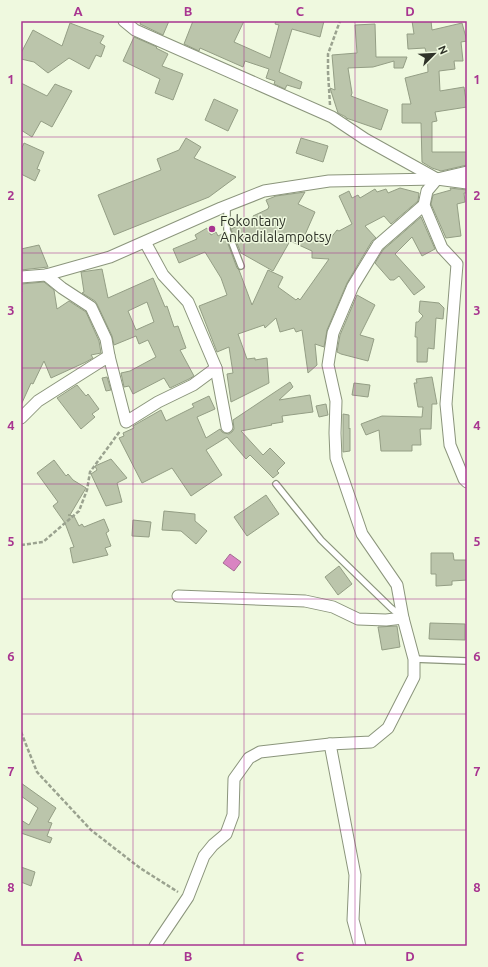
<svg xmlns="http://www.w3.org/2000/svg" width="488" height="967" viewBox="0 0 488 967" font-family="Ubuntu,sans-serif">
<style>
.water{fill:#d984c2;stroke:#a66c94}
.building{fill:#bbc5ab;stroke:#949e85;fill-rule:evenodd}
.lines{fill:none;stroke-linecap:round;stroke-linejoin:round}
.lane-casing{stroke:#8b957c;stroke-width:8}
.street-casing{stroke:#8b957c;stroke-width:13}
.path{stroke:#9aa28f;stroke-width:2.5;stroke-dasharray:4 2;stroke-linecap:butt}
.lane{stroke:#fff;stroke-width:5.5}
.street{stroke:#fff;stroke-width:11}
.grid{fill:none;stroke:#a83590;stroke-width:1;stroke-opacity:0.55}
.poi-dot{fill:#a83590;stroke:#eff9df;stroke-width:1.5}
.labels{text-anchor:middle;stroke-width:3;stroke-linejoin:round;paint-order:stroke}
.poi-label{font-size:14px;fill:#2f3329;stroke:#eff9df;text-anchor:start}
.neatline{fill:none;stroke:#a83590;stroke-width:1.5}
.grid-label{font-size:13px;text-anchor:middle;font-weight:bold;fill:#a83590}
</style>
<rect width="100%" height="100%" fill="#eff9df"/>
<polygon class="water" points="230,554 241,562 234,571 223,563"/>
<g class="building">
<polygon points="141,21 169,21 163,35 140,24"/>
<polygon points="193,21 244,21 234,42 270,58 279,25 275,24 276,21 324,21 320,37 292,29 279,72 302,82 300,89 287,85 285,89 274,84 275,81 266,78 269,69 245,61 243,67 200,48 199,51 184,44"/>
<polygon points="412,21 431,21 432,30 462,23 467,41 461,42 463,61 454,61 455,69 439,71 440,91 464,87 467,107 435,112 437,121 432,122 432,152 467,152 467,165 441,171 432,168 422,162 421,123 402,123 402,104 411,104 405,78 428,72 427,52 426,52 425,48 408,49 407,34 414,34"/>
<polygon points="70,23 104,36 100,43 105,46 101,57 96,55 89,69 69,58 48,73 34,62 21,59 21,53 33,30 62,46"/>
<polygon points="375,24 376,57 407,57 403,68 394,68 394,61 373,67 348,68 352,93 351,96 388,110 381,130 346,118 346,117 338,113 330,88 335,90 332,55 357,53 355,25"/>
<polygon points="134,37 157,47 156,48 168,54 162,66 183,74 173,100 155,93 160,79 123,61"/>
<polygon points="21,83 47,96 55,84 72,91 52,127 41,121 32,137 21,130"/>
<polygon points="214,99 238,110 228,131 205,120"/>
<polygon points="186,138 201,147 194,158 236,177 209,197 114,235 98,195 161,170 157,159 179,150"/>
<polygon points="301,138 328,146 323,162 296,153"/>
<polygon points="24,143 44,152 37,169 40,170 35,181 21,174 21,150"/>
<polygon points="400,188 419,193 418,201 391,224 384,216 365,226 376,238 372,241 347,283 327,330 324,347 315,344 317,365 308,373 302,330 296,332 294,328 280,332 276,318 265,328 264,325 238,334 247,359 255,358 255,360 267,358 269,383 231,402 227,374 233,373 229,347 217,352 199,306 227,295 221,278 205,252 179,263 173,249 197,239 195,235 207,228 211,235 216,232 218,236 224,233 237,268 239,270 252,305 268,270 283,277 278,287 296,300 298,298 300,300 329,259 312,258 312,251 290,241 273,271 241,253 231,229 254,219 253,216 268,209 268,208 269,207 266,200 276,196 305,192 298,204 315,212 304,237 330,239 337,230 339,231 352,224 339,196 349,191 352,198 358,195 360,198 375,189 377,192 386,189 388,193"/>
<polygon points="450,188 467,190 467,193 464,193 465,202 457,204 461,236 446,238 431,204 433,195 451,190"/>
<polygon points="421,217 435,249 422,256 412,237 395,254 425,287 414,295 399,276 394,280 390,280 375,263 383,250"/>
<polygon points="39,245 48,267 21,270 21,249"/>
<path d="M102,269L108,298L153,278L165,307L167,306L174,327L178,326L186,348L180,350L194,376L189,379L170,388L164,378L133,394L129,386L124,387L121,373L130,371L156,357L148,340L139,344L136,336L114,345L112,336L97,304L95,301L82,293L84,292L81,272ZM147,302L154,322L136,330L128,311Z"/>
<polygon points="44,282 54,290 57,309 69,301 86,312 99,341 101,353 91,355 93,358 86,362 51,378 44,361 33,384 31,383 21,405 21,293 22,292 21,284"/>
<polygon points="357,295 375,305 360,335 374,339 368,361 341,354 337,352 340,335"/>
<polygon points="420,301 439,303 444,308 443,319 436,318 434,349 428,348 427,362 417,362 417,337 415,337 416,322 418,322 423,316 419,312"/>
<polygon points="107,377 111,390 106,391 102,378"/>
<polygon points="432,377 437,404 432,404 431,429 420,429 421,445 412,445 412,451 381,451 379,430 366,435 361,424 382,416 422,417 423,407 418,407 414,383 417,383 416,379"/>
<polygon points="290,382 293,387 279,400 310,395 313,412 282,416 283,422 271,424 272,425 241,431 263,455 270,448 285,463 277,471 279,473 273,478 250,455 246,459 227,437 206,450 222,475 191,496 172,468 142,483 119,438 124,436 123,433 134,428 133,426 161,410 166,421 194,407 192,404 209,396 215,409 197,417 206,438 220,429 222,432 224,433 229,434 232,432 234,429 233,420"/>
<polygon points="354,383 370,385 368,397 352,395"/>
<polygon points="77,385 86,396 88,394 99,409 92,414 95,417 81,429 57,398"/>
<polygon points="326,404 328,415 319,417 316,406"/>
<polygon points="343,414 349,415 349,429 350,428 350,451 343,452"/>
<polygon points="111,459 127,478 117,483 122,502 106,506 91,474 97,470 95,466"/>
<polygon points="54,460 66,476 68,474 73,480 86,488 70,515 68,515 74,516 79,526 82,524 84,527 104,519 109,531 106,533 111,546 105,548 108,555 73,563 70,548 74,547 65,523 53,506 58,502 37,473"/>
<polygon points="266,495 279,514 247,536 234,517"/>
<polygon points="164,511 195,514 195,521 207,531 196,544 181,531 162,530"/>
<polygon points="133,520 151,522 149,537 132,536"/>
<polygon points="431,553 453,553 454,560 467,560 467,580 452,581 452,585 436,586 436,574 431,574"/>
<polygon points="339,566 352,584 338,595 325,577"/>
<polygon points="430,623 465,624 465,640 429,639"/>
<polygon points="397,626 400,647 382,650 378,627"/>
<polygon points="21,783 56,808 48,822 52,823 47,836 52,838 50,843 21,833 21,820 29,825 38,808 21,796"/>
<polygon points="21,867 35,872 31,886 21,882"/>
</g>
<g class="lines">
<g class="lane-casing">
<g id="lane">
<polyline points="227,206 227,230 241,266"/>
<polyline points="276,484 321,540 391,608 402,617"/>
<polyline points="414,659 467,661"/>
</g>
</g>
<g class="street-casing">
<g id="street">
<polyline points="124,21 135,30 332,117 365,139 437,179 467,183"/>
<polyline points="437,179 427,191 424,205 442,248 457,264 446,404 450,445 464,479 467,482"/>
<polyline points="145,242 163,275 188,302 216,368 227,427"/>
<polyline points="46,275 62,288 91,307 106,339 109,356"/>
<polyline points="21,277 46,275 110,257 221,208 264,191 329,181 437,179 467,172"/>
<polyline points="21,418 38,401 109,356 126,422 158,402 193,385 216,368"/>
<polyline points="178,596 305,601 333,607 358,619 386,620 403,618"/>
<polyline points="330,744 355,875 353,920 360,946"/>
<polyline points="155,946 188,897 204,856 213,845 226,834 233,815 234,779 249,758 260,752 330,744 371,742 388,728 414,677 414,659 403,618 397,585 362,534 336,458 335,433 336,401 328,365 333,333 353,286 378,245 424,205"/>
</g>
</g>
<g class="path">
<polyline points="330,105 328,72 328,54 340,21"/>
<polyline points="21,545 43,542 79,511 87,490 90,472 120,431"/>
<polyline points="21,732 37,772 91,830 140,868 178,892"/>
</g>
<use href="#lane" class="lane"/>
<use href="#street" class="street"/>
</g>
<path class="grid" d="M133,21V946M244,21V946M355,21V946M21,137H467M21,253H467M21,368H467M21,484H467M21,599H467M21,714H467M21,830H467"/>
<circle class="poi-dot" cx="212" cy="229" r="4"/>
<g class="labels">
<g class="poi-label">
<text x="220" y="226">Fokontany<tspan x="220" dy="16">Ankadilalampotsy</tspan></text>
</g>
</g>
<rect width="488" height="967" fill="none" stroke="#eff9df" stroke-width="44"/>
<g transform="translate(434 54) rotate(66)" stroke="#eff9df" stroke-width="3" paint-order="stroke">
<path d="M0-3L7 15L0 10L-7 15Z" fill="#2f3329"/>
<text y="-6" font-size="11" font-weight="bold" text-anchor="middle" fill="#2f3329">N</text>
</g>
<rect x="22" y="22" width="444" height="923" class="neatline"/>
<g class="grid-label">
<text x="78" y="16">A</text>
<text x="188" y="16">B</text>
<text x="300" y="16">C</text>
<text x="410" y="16">D</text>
<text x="11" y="84">1</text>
<text x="477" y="84">1</text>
<text x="11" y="200">2</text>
<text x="477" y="200">2</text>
<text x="11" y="315">3</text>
<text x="477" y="315">3</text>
<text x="11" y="430">4</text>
<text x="477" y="430">4</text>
<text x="11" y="546">5</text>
<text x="477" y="546">5</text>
<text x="11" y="661">6</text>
<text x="477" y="661">6</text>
<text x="11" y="776">7</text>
<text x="477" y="776">7</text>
<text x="11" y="892">8</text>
<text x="477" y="892">8</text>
<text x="78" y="961">A</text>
<text x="188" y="961">B</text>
<text x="300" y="961">C</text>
<text x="410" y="961">D</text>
</g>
</svg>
